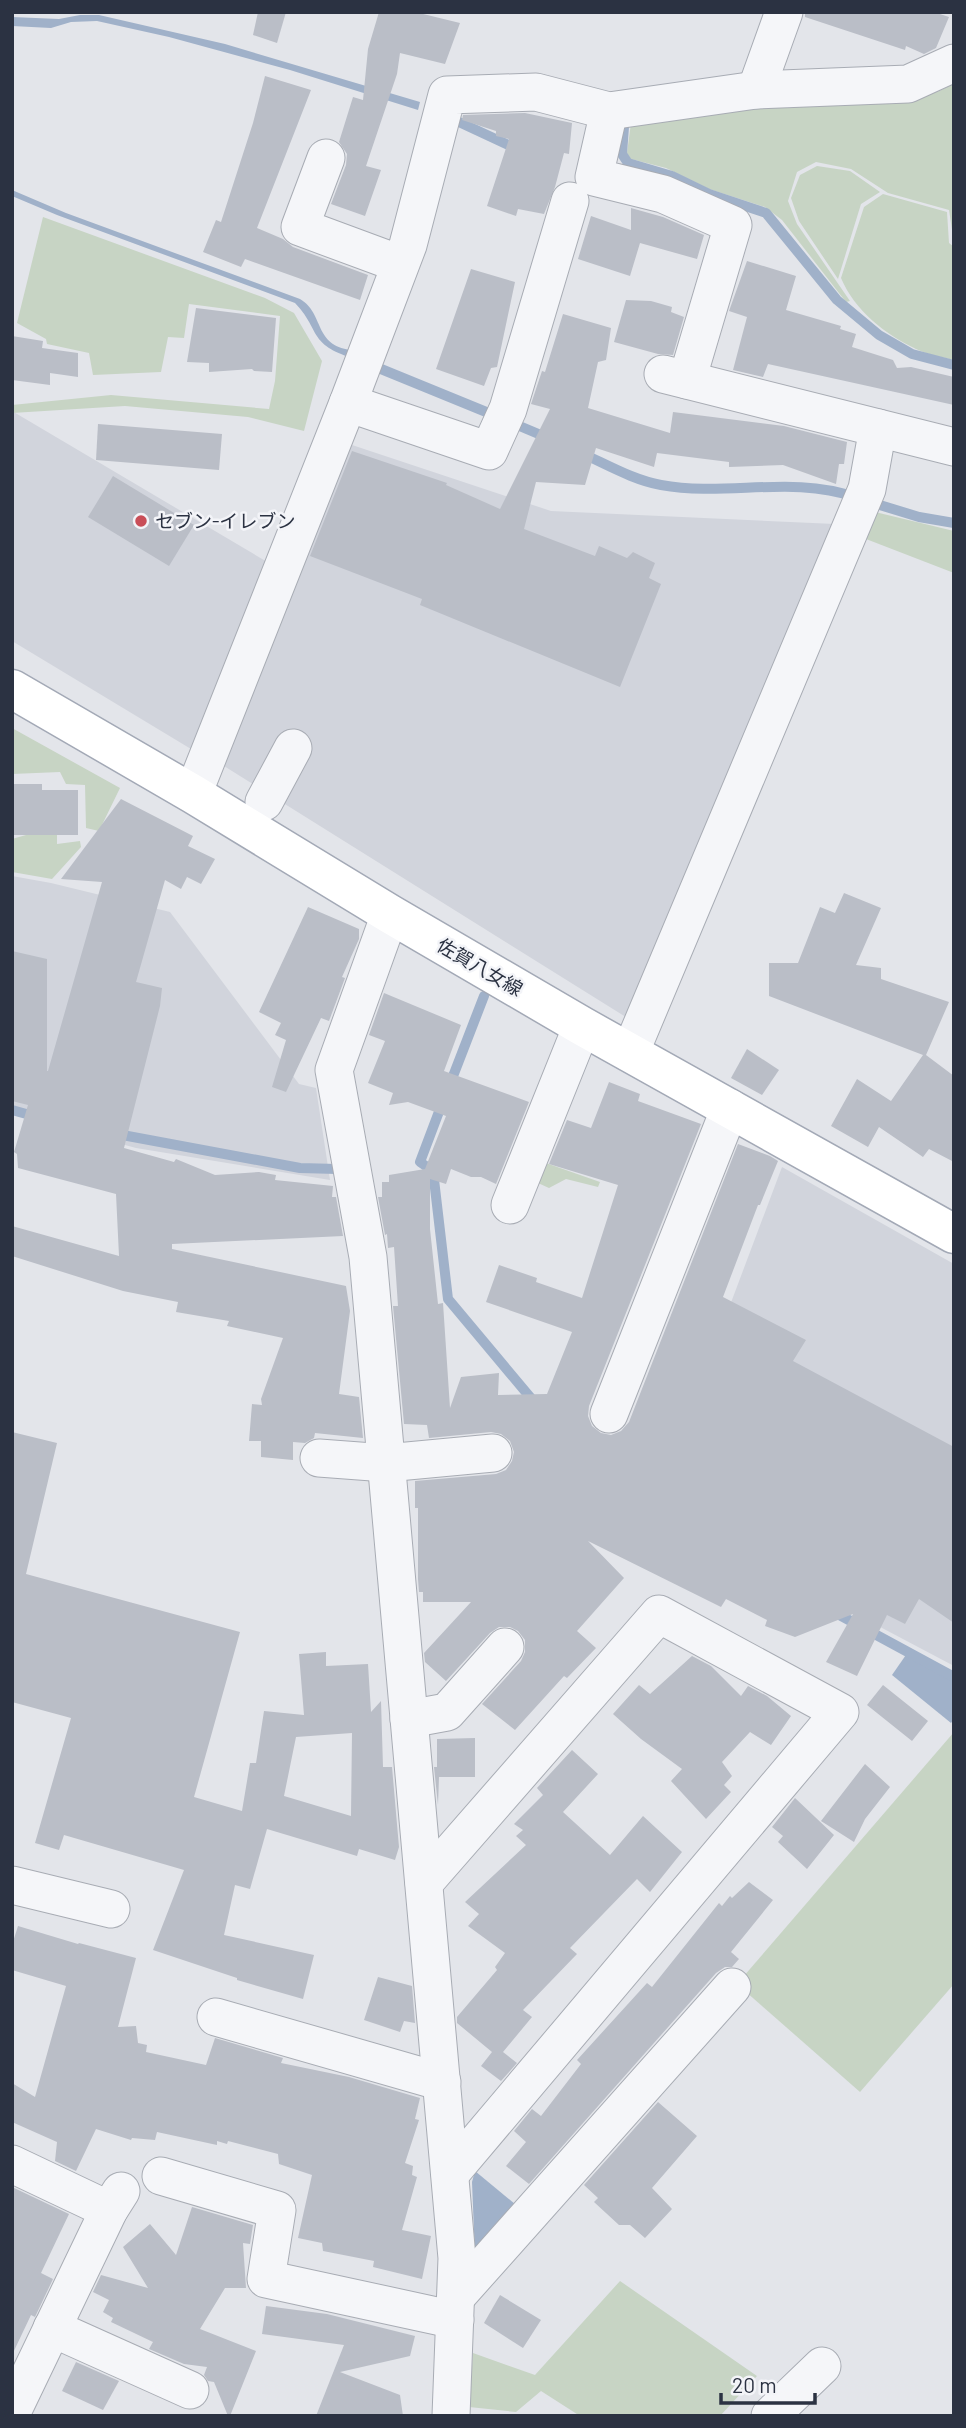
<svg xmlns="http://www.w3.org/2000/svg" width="966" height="2428" viewBox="0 0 966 2428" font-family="Barlow,'Noto Sans JP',sans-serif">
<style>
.built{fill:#d1d4dc}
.green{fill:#c7d4c4}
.water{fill:#a0b1c9}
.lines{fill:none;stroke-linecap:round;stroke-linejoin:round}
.stream{stroke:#a0b1c9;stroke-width:10}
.building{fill:#babec7;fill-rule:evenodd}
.minor-casing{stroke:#a8acb4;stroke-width:39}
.major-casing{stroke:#a3a9b6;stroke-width:41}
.minor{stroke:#f5f6f9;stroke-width:37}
.major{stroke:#fff;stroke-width:38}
.poi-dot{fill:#c94e58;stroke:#f3f4f8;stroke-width:2.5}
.labels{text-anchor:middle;stroke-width:5;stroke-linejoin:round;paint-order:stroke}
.poi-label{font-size:19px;fill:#2b3242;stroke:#f3f4f8;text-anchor:start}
.street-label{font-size:19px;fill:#2b3242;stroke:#f3f4f8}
</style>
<rect width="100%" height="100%" fill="#e3e5ea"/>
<g class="built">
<polygon points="12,411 269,563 196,752 12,641"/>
<polygon points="346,443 551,511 835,524 629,1019 216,761"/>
<polygon points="12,876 51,883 170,912 299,1084 316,1088 330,1180 136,1148 12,1114"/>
<polygon points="782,1167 954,1264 954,1666 642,1501 706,1369"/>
</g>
<g class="green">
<polygon points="954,84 954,243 949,210 888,193 851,169 816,162 797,172 788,201 797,224 850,301 846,302 782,220 765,207 709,189 666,168 631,159 627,153 631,123 737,103 867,99 937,92"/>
<polygon points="817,166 850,171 880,192 861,204 838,279 799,221 791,198 800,175"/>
<path d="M883,194L947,212L949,243L954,247V360C942,357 928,355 916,349C885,334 855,311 841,278L864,207Z"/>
<polygon points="43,217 265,298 294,313 322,361 304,431 248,417 125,406 12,413 12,405 111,395 269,409 275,381 280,316 189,304 184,338 168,337 161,372 93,375 89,353 47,344 46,339 17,323"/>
<polygon points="875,512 954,531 954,573 866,539"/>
<polygon points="12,728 120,788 99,831 86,828 85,785 66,784 60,772 12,774"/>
<polygon points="57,834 57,844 80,841 81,847 52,879 12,872 12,839 26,835"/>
<polygon points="543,1162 600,1182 598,1187 566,1179 549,1188 538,1183"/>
<polygon points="954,1732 954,1984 860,2092 737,1984"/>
<polygon points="620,2281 757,2376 720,2416 580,2416 541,2391 516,2412 469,2407 473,2353 535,2375"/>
</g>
<g class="water">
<polygon points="80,15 99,15 225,44 420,102 418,110 290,70 169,37 97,21 71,22 51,28 12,26 12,17 59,19"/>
<path d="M12,190L66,213L300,299C325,314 313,345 351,350L349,357C308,343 320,329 295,303L57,215L12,196Z"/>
<polygon points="908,1652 954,1677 954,1719 951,1723 892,1675"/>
<polygon points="475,2171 521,2209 475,2256 472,2182"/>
</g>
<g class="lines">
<g class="stream">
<polyline points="459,122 517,149"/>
<polyline points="624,127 622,154 628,163 672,176 709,194 766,213 837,300 879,335 912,354 954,365"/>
<polyline points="381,369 496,416"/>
<polyline points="510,422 548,438"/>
<path d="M581,453C606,464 633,480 661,485C726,497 792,475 855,497"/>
<polyline points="870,502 919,517 954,523"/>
<polyline points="450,1084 484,996"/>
<polyline points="443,1101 420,1162 433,1171 448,1299 535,1403"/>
<polyline points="12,1110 37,1117"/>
<polyline points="117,1134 300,1168 337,1169"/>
<polyline points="834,1612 954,1677"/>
</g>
</g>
<g class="building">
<polygon points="258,12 286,12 277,43 253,35"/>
<polygon points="379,12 415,12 460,23 445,64 400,53 397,74 366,166 381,170 365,216 331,204 346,165 347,154 339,142 353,97 363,100 368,49"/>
<polygon points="805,12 934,12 949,17 936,48 924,54 906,46 905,50 805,17"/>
<polygon points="265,76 311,90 257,228 283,239 293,247 368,275 360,300 245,259 241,267 203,252 216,220 221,222 253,123"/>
<polygon points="525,113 572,123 569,154 564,153 555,187 544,214 518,209 516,216 487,206 509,139 496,136 496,131 462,120 463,115"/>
<polygon points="631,208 663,217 704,235 697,259 640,243 630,276 578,259 591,216 631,230"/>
<polygon points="747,261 796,276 786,310 841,326 840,329 856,334 852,347 893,360 897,368 911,367 954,377 954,405 768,364 763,377 733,370 747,317 729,311"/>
<polygon points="471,269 515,282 497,367 491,368 484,386 436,369"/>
<polygon points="626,300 651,301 672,307 671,312 684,317 673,355 658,354 614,342"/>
<polygon points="196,308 276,318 272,372 254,371 252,369 209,372 209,363 187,362"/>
<polygon points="563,314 611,328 606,360 598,362 588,408 670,433 673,412 784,426 847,442 844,464 839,464 836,484 783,465 729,467 729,462 657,453 654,467 596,448 585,485 536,482 524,529 595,556 599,546 627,558 633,552 655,563 649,578 661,584 620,687 420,605 422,599 310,556 352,451 447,483 446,485 500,509 550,409 531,404 542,371 545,372"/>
<polygon points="12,336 43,341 42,348 78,353 78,377 50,373 50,385 12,380"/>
<polygon points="98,424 222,434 219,470 96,460"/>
<polygon points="113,476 194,525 169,566 88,517"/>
<polygon points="12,784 42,784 42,790 78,790 78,835 12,835"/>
<polygon points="121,799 193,836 188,846 215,859 201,884 187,877 181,889 165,880 136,982 162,988 160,1006 124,1148 174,1162 176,1159 215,1175 259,1172 276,1175 275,1180 333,1186 332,1197 336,1197 343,1236 172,1244 172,1249 346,1286 350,1311 339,1394 359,1397 363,1438 315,1433 314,1438 305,1443 293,1442 293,1460 261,1457 261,1441 249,1441 252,1404 262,1405 261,1399 283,1338 227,1326 229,1321 176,1312 178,1302 123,1291 12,1256 12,1226 119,1256 116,1194 18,1168 17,1154 14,1152 28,1105 12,1101 12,951 47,959 47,1071 48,1071 102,882 61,879"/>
<polygon points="844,893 881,908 856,965 881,968 881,979 949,1002 926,1055 954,1076 954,1162 929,1149 923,1157 879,1127 868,1147 831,1126 857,1079 891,1101 923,1055 769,996 769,963 798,963 820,907 835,913"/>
<polygon points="308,907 359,929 359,939 342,977 345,978 329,1021 321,1018 286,1092 272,1087 286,1040 275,1035 281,1023 259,1012"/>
<polygon points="384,993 461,1025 444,1071 529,1102 496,1184 481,1177 471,1177 451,1169 446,1184 430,1179 430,1229 438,1304 443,1303 450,1408 461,1377 499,1373 498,1395 547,1394 572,1332 486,1302 499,1265 537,1278 536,1282 582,1298 618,1185 549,1164 567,1120 591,1128 609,1082 640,1094 638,1101 701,1124 589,1406 588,1416 592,1426 601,1433 611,1435 621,1431 629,1422 738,1144 770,1156 778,1161 760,1205 758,1205 723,1297 806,1340 793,1361 954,1447 954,1623 919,1599 905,1624 887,1615 857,1676 826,1662 853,1614 795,1637 765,1626 767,1620 726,1599 721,1607 588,1541 624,1578 577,1631 596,1648 567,1678 564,1676 515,1730 482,1704 521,1661 525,1652 525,1640 518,1631 510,1627 499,1627 490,1633 446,1681 425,1662 424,1653 471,1602 423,1602 423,1592 419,1592 418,1579 418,1508 415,1508 415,1481 496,1474 506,1470 512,1461 514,1452 510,1441 501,1434 491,1432 429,1438 427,1425 404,1424 393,1306 398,1306 394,1247 388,1248 387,1234 385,1235 378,1197 382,1197 382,1182 389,1182 389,1175 425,1169 446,1116 408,1102 389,1105 393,1093 368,1083 385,1041 369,1035"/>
<polygon points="747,1049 779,1070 762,1095 731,1078"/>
<path d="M12,1432L57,1443L26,1574L240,1632L194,1797L242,1811L250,1763H256L264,1711L304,1715L299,1654L326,1652V1666L368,1664L371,1712L381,1701L383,1767H392L399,1847L395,1860L359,1849L357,1856L267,1829L250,1889L235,1885L224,1935L314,1955L303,1999L237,1980V1978L153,1950L184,1870L64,1835L59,1850L35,1843L71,1718L12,1702ZM352,1733L351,1816L284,1796L296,1737Z"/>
<polygon points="692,1656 711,1666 741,1696 748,1686 767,1696 791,1716 771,1745 750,1732 722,1762 732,1776 724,1785 731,1792 706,1819 671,1781 682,1769 641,1739 613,1714 639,1685 650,1694"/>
<polygon points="883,1685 928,1721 912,1741 867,1705"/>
<polygon points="475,1738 475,1777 439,1777 438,1805 434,1767 437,1767 437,1739"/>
<polygon points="572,1750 598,1774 563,1812 610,1855 643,1816 682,1852 650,1892 637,1879 570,1948 577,1954 523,2010 532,2017 503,2052 517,2063 501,2081 481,2066 492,2052 457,2023 457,2017 497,1970 495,1967 505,1953 468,1926 479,1914 465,1902 526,1845 516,1836 523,1830 514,1824 543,1795 537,1788"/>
<polygon points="865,1764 890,1787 865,1819 854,1842 821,1821"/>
<polygon points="795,1798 834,1835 807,1869 778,1842 783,1836 772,1827"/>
<polygon points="749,1882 773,1900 731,1952 739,1959 732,1967 725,1967 716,1973 529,2184 506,2166 526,2142 514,2131 532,2109 541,2116 581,2064 577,2060 647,1983 652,1987 719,1903 722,1906 730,1896 732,1898"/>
<polygon points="18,1926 78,1944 79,1943 136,1958 118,2027 136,2026 138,2043 147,2045 146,2052 206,2065 215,2038 283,2058 281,2063 349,2077 420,2098 415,2119 419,2120 405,2163 413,2166 412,2175 417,2177 402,2230 431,2236 422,2279 373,2267 374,2261 323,2251 322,2243 298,2238 312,2175 279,2164 278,2154 228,2141 227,2144 217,2141 217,2145 157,2132 155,2140 132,2138 131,2140 96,2129 76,2171 55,2161 57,2142 12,2122 12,2083 35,2097 66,1986 12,1970 12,1945"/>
<polygon points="378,1977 412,1986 415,2023 404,2021 400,2032 364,2020"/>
<polygon points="658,2102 697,2136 652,2188 672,2209 645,2238 630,2225 619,2225 594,2202 598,2198 584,2185"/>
<polygon points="12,2187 69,2214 41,2273 53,2279 35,2317 31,2315 12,2355"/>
<polygon points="192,2207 253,2225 250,2244 243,2243 246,2288 225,2288 200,2329 256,2351 230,2416 228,2416 214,2382 208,2381 204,2375 207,2367 184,2364 149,2349 153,2342 111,2322 113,2318 103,2312 109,2300 93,2292 101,2275 148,2288 123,2247 150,2224 176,2255"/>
<polygon points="500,2295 541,2320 523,2348 484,2323"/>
<polygon points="266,2306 327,2314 415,2336 410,2356 340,2372 400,2395 403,2416 316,2416 344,2345 262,2334"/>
<polygon points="76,2362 119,2381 103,2410 62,2391"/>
</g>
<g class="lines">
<g class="minor-casing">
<g id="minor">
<polyline points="756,90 784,12"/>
<polyline points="609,111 594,177 663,194 733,225 687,380"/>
<polyline points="326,158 300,227 400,264"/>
<polyline points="663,374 954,447"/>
<polyline points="348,403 489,451 508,409 570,201"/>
<polyline points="193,794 348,403 408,245 447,95 536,92 609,111 756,90 908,84 954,63"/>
<polyline points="264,802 293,748"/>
<polyline points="390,914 334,1070 368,1257 457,2258 451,2416"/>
<polyline points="630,1053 867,489 878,428"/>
<polyline points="510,1205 582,1026"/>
<polyline points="609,1414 730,1108"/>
<polyline points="319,1458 386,1463 493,1453"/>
<polyline points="409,1719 447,1712 505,1647"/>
<polyline points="424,1883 659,1614 840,1712 450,2174"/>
<polyline points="12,1885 111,1909"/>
<polyline points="216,2017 442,2082"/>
<polyline points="12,2164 109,2210"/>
<polyline points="161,2176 277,2210 266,2279 455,2320"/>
<polyline points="456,2297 732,1987"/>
<polyline points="52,2328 190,2390"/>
<polyline points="12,2412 109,2210 121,2191"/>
<polyline points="770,2416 822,2366"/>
</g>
</g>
<g class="major-casing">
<polyline id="major" points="12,689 193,794 390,914 582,1026 954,1234"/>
</g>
<use href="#minor" class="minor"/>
<use href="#major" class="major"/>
</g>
<circle class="poi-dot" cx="141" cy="521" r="7"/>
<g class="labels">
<g class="poi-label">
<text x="155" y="528">セブン-イレブン</text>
</g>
<g class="street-label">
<text transform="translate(480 967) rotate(30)" y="7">佐賀八女線</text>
</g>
</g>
<rect width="966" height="2428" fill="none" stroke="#2b3242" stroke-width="28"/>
<path d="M721 2393v10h94v-10" fill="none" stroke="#2b3242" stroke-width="3.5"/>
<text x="732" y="2393" font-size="21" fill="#2b3242" stroke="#f3f4f8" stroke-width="5" paint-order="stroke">20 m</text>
</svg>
